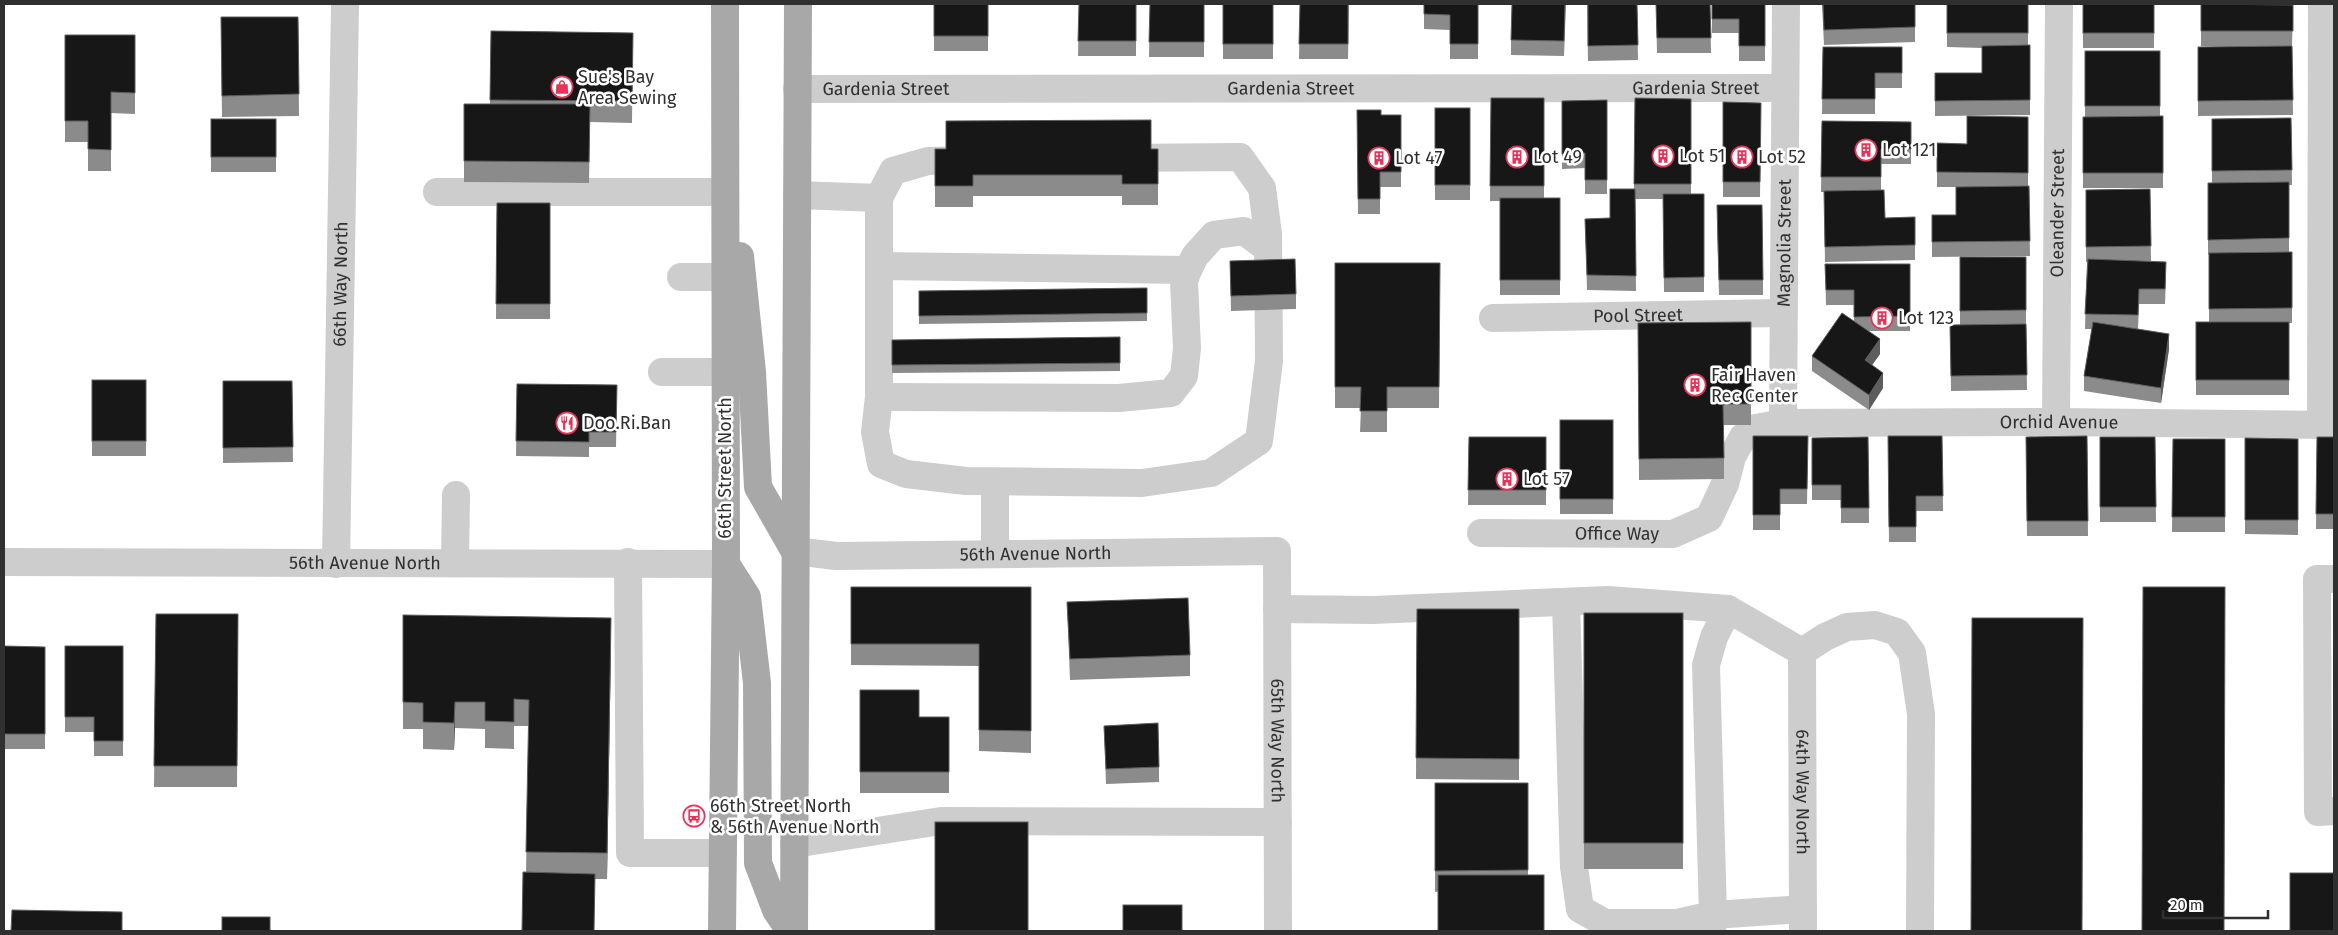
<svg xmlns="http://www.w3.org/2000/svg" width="2338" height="935" viewBox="0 0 2338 935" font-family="'Fira Sans',sans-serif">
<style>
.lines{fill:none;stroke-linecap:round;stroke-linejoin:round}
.minor{stroke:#cdcdcd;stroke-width:28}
.major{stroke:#a8a8a8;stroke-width:28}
.wall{fill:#8b8b8b}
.shaded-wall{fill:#5d5d5d}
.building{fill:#171717;stroke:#5d5d5d}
.labels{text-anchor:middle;stroke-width:5;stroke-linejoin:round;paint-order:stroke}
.poi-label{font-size:18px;fill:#303030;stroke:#fff;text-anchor:start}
.street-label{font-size:18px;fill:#303030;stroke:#fff}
</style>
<rect width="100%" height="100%" fill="#fff"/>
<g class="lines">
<g class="minor">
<path id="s1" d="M797,89L1784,88"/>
<polyline points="437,192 725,192"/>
<polyline points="797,195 879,198 893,171 928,161 972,160"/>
<polyline points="879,198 879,397 875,432 881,464 906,474 966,481 1142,483 1211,473 1259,441 1269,361 1268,234 1262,188 1240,157 1120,158"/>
<polyline points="879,266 1188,270"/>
<polyline points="681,277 725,277"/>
<path id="s2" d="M1493,318L1783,313"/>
<polyline points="662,372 724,372"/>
<polyline points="879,397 1119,398 1171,393 1184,376 1187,348 1184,281 1188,270 1195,256 1214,235 1244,231 1268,249"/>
<path id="s3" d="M2056,422L2059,4"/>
<path id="s4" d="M1783,423L1786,4"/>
<polyline points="2321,425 2322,4"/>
<polyline points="995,483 995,554"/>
<path id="s5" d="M1481,533L1673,534L1709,518L1725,484L1732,457L1743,437L1756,428L1783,423L2056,422L2334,425"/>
<path id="s6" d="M795,551L836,556L1277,551L1278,931"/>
<path id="s7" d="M4,562L726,564"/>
<polyline points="455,562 456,495"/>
<polyline points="628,562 630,853 723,853"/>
<path id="s8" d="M336,564L345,4"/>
<polyline points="2334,579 2317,579 2318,812 2334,811"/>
<polyline points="1566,602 1574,867 1580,909 1605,923 1677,923 1713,915 1706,665 1714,637 1728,609"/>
<polyline points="1277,609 1373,610 1608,600 1728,609 1802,652"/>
<polyline points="1802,652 1825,637 1847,627 1875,625 1897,632 1912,653 1921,714 1920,931"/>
<path id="s9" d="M1802,652L1803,931"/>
<polyline points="794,844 941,821 1278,822"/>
<polyline points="1712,931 1713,915 1803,909"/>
</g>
<g class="major">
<polyline points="740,256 752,372 758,487 794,550"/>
<polyline points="726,564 747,597 757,683 758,863 776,910 790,931"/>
<polyline points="722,931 726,564 725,4"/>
<polyline points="794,931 798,4"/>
</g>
</g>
<g class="wall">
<rect x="934" y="4" width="54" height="47"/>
<polygon points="1079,4 1136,4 1136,56 1078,56"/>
<polygon points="1150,4 1204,4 1204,57 1149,57"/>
<rect x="1223" y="4" width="50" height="55"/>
<polygon points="1300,4 1349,4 1348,59 1299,59"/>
<polygon points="1424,4 1478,4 1478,59 1450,59 1450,30 1424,29"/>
<polygon points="1566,4 1564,56 1511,55 1511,40"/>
<polygon points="1587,4 1637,4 1638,60 1588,61"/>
<polygon points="1656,4 1710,4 1711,53 1657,53"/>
<polygon points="1712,4 1765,4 1765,61 1739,61 1739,33 1712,33"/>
<polygon points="1822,4 1915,4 1915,42 1824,45"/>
<polygon points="1947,4 2028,4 2028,45 2030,45 2030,115 1935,116 1935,73 1982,73 1982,48 1947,47"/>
<rect x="2083" y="4" width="71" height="44"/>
<polygon points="2201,4 2293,5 2292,46 2293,115 2198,116 2198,47 2268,46 2201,46"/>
<polygon points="221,17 298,17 299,116 222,117"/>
<polygon points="491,31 633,33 632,123 590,122 589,183 464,182 464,104 490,104"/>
<polygon points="65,35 135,35 135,114 111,113 111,171 88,171 88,142 65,142"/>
<polygon points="1823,47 1902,47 1902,88 1875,88 1875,114 1822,114"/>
<polygon points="2085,51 2160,51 2160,116 2163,116 2163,188 2083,188 2083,117 2085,117"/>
<polygon points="1491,98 1544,98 1544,198 1560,198 1560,295 1500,295 1500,201 1490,201"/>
<polygon points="1635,98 1691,99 1691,194 1704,194 1704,292 1664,292 1663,199 1635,199 1636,291 1587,290 1585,219 1610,218 1634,189"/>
<polygon points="1607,100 1607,194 1585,194 1585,168 1562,169 1562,101"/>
<polygon points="1723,102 1761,103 1760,197 1723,197"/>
<rect x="1435" y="108" width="35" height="92"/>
<polygon points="1357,110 1381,115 1401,115 1401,187 1380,187 1380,214 1358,214"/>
<polygon points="2028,117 2028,186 2029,186 2030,256 1932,257 1932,215 1956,215 1963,187 1937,187 1937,143 1967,144"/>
<polygon points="2291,118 2292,185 2289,185 2289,252 2292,252 2292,323 2289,323 2289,395 2196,395 2196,322 2209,322 2209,254 2208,255 2208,183 2212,183 2212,119"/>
<rect x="211" y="119" width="65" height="53"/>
<polygon points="1822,121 1911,122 1911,164 1881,164 1881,190 1885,218 1915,217 1915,260 1825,262 1824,192 1821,192"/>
<polygon points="935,149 1158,149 1158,205 1122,205 1122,196 973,196 973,207 935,207"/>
<polygon points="2150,189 2151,261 2132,261 2166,277 2165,304 2139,304 2138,329 2169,349 2161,403 2084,391 2084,376 2092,329 2085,329 2087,262 2086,262 2086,190"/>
<polygon points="497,203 550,203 550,319 496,319"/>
<polygon points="1717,220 1763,280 1763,295 1719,295"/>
<polygon points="1960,257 2026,310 2026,325 2027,390 1951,391 1950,325 1960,325"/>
<polygon points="1230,261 1296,294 1296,309 1231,311"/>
<polygon points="1335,263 1440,263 1439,408 1387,408 1387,432 1360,432 1361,408 1335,408"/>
<polygon points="1825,264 1910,264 1910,331 1869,331 1880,354 1872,365 1883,388 1869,410 1812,371 1812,356 1854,321 1854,305 1826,305"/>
<polygon points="1147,288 1147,321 919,324 919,291"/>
<polygon points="1751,322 1751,425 1724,425 1724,479 1639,480 1638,323"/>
<polygon points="892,340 1120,363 1120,371 892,373"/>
<rect x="92" y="380" width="54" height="76"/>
<polygon points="223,381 292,381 293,462 223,463"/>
<polygon points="517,384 617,385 616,447 589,447 589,457 516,456"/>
<rect x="1560" y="420" width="53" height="94"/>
<polygon points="1753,436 1808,436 1807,504 1780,504 1780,530 1753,530"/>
<polygon points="1888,436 1942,436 1943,511 1916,511 1916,542 1889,542"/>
<polygon points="2087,436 2088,536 2027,536 2026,437"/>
<polygon points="1469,437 1546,437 1546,505 1468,505"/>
<polygon points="1868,437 1869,523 1841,523 1841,500 1812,500 1812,438"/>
<polygon points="2100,437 2155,437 2156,522 2100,522"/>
<polygon points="2317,437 2334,437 2334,529 2316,529"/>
<polygon points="2245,438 2298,439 2298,535 2245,534"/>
<polygon points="2173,439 2225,439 2225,532 2172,532"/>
<polygon points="851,587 1031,587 1031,753 979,751 979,666 851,665"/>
<polygon points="1067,602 1190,655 1190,676 1070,680"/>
<polygon points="1417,609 1519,609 1519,780 1416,779"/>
<rect x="1584" y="613" width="99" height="256"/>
<polygon points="156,614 238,614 237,787 154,787"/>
<polygon points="403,615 611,644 607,879 595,879 526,872 529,726 514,726 514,749 485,748 485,729 455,728 454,750 423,749 423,729 403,729"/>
<polygon points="4,646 45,647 45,749 4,749"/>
<polygon points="65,646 123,646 123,756 94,756 94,732 65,732"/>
<polygon points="860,690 919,717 949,717 949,793 860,793"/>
<polygon points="1104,726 1159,767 1159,782 1106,784"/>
<polygon points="1435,783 1528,783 1528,875 1435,892"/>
</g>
<g class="shaded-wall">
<polygon points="2169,334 2169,349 2161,403 2161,388"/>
<polygon points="1880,339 1880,354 1865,375 1865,360"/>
<polygon points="1883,373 1883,388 1869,410 1869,395"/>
<polygon points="611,618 611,644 607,879 607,853"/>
<polygon points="455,702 455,728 454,750 454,723"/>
</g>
<g class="building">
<rect x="934" y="4" width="54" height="32"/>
<polygon points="1079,4 1136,4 1136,41 1078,41"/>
<polygon points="1150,4 1204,4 1204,42 1149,42"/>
<rect x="1223" y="4" width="50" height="40"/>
<polygon points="1300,4 1348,4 1348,44 1299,44"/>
<polygon points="1424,4 1478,4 1478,44 1450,44 1450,15 1424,14"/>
<polygon points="1512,4 1565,4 1564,41 1511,40"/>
<polygon points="1588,4 1637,4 1638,45 1588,46"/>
<polygon points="1656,4 1710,4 1711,38 1657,38"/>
<polygon points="1712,4 1765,4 1765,46 1739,46 1739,19 1712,19"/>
<polygon points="1823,4 1915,4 1915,27 1824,30"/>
<rect x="1947" y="4" width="81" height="29"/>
<rect x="2083" y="4" width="71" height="29"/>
<polygon points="2201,4 2293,5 2293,31 2201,31"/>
<polygon points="221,17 298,17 299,94 222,96"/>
<polygon points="491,31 633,33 632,101 490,100"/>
<polygon points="65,35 135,35 135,93 111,92 111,150 88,149 88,121 65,121"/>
<polygon points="2030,45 2030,100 1935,101 1935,73 1982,73 1982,46"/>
<polygon points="2292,46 2293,100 2198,101 2198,47"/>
<polygon points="1823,47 1902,47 1902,73 1875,73 1875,99 1822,99"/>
<rect x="2085" y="51" width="75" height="55"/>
<polygon points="1491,98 1544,98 1544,186 1490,186"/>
<polygon points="1635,98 1691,99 1691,184 1634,184"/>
<polygon points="1607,100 1607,180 1585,180 1585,153 1562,154 1562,101"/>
<polygon points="1723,102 1761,103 1760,182 1723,182"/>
<polygon points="464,104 590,104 589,162 464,161"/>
<rect x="1435" y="108" width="35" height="77"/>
<polygon points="1357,110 1381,110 1381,115 1401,115 1401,172 1380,172 1380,199 1358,199"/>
<polygon points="1967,116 2028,117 2028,173 1937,172 1937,143 1967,144"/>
<polygon points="2163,116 2163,173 2083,173 2083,117"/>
<polygon points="2291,118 2292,170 2212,171 2212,119"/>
<rect x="211" y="119" width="65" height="38"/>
<polygon points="1151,120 1151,149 1158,149 1158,184 1122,184 1122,175 973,175 973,186 935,186 935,149 946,149 946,121"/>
<polygon points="1822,121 1911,122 1911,149 1881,149 1881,177 1821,177"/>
<polygon points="2289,182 2289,238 2208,240 2208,183"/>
<polygon points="2029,186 2030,241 1932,242 1932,215 1956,215 1956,187"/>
<polygon points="1610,189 1635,189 1636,276 1587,275 1585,219 1610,218"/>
<polygon points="2150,189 2151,246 2086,247 2086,190"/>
<polygon points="1884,190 1885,218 1915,217 1915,245 1825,247 1824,191"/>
<polygon points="1663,194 1704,194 1704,277 1664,278"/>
<rect x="1500" y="198" width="60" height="82"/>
<polygon points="497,203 550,203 550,304 496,304"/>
<polygon points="1717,205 1762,205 1763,280 1719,280"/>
<polygon points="2292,252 2292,308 2209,309 2209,253"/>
<polygon points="1960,257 2026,257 2026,310 1960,311"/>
<polygon points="1295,259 1296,294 1231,296 1230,261"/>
<polygon points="2088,259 2166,262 2165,289 2139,289 2138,315 2085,314"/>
<polygon points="1335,263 1440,263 1439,387 1387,387 1387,411 1360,411 1361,387 1335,387"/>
<polygon points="1825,264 1910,264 1910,316 1854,317 1854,290 1826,290"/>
<polygon points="1147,288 1147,313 919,316 919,291"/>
<polygon points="1842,313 1880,339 1865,360 1883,373 1869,395 1812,356"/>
<polygon points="1751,322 1751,404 1723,404 1724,458 1639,459 1638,323"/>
<polygon points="2093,322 2169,334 2161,388 2084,376"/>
<rect x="2196" y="322" width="93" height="58"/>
<polygon points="2026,324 2027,375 1951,376 1950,325"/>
<polygon points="1120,337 1120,363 892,365 892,340"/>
<rect x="92" y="380" width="54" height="61"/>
<polygon points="223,381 292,381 293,447 223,448"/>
<polygon points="517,384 617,385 616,432 589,432 589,442 516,441"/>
<rect x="1560" y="420" width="53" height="79"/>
<polygon points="1753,436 1808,436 1807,489 1780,489 1780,515 1753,515"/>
<polygon points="1888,436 1942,436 1943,496 1916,496 1916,527 1889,527"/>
<polygon points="2087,436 2088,521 2027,521 2026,437"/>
<polygon points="1469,437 1546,437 1546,490 1468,490"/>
<polygon points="1868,437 1869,508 1841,508 1841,485 1812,485 1812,438"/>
<polygon points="2100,437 2155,437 2156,507 2100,507"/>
<polygon points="2317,437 2334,437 2334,514 2316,514"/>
<polygon points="2245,438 2298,439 2298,520 2245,520"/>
<polygon points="2173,439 2225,439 2225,517 2172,517"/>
<polygon points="851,587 1031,587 1031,731 979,730 979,644 851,644"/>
<polygon points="2143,587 2225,587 2224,931 2142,931"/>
<polygon points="1188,598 1190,655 1070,659 1067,602"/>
<polygon points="1417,609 1519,609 1519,759 1416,758"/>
<rect x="1584" y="613" width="99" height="230"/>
<polygon points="156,614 238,614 237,766 154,766"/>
<polygon points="403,615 611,618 607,853 526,852 529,700 514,699 514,722 485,721 485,702 455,702 454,723 423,722 423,703 403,702"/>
<polygon points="1972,618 2083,618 2082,931 1971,931"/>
<polygon points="4,646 45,647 45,734 4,734"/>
<polygon points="65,646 123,646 123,741 94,741 94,717 65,717"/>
<polygon points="860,690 919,690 919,717 949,717 949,772 860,772"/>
<polygon points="1158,723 1159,767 1106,769 1104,726"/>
<polygon points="1435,783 1528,783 1528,870 1435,871"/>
<rect x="935" y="822" width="93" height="109"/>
<polygon points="523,872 595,874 594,931 522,931"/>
<rect x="2290" y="873" width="44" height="58"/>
<rect x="1438" y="875" width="106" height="56"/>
<rect x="1123" y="905" width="59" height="26"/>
<polygon points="12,910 122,912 122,931 11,931"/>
<rect x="222" y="917" width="48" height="14"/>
</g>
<defs>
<g id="shop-ring" transform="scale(1.125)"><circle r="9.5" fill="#fff" stroke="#e73358" stroke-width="1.5"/><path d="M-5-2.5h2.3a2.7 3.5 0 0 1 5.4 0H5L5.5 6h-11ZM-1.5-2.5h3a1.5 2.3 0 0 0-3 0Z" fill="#e73358"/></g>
<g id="building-ring" transform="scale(1.125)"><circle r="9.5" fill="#fff" stroke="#e73358" stroke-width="1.5"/><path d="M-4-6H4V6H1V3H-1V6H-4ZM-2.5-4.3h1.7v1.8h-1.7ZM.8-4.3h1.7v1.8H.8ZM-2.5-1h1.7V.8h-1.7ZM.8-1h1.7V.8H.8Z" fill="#e73358"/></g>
<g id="restaurant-ring" transform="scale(1.125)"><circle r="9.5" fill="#fff" stroke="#e73358" stroke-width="1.5"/><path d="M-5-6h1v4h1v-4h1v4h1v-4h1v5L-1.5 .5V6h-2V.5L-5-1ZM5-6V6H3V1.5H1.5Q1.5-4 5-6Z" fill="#e73358"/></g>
<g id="bus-ring" transform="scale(1.125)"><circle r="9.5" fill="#fff" stroke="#e73358" stroke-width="1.5"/><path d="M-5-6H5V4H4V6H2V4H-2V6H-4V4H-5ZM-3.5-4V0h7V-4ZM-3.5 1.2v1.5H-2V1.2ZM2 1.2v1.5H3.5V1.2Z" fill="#e73358"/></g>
</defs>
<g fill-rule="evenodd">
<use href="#shop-ring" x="562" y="87"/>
<use href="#building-ring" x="1866" y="150"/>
<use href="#building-ring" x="1663" y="156"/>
<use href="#building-ring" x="1517" y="157"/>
<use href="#building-ring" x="1742" y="157"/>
<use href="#building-ring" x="1379" y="158"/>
<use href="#building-ring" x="1882" y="318"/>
<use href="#building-ring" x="1695" y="385"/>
<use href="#restaurant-ring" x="567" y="423"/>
<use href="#building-ring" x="1507" y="479"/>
<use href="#bus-ring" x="694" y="816"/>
</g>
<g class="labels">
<g class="poi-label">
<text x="578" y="83">Sue's Bay<tspan x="578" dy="21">Area Sewing</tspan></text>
<text x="1882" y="156">Lot 121</text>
<text x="1679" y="162">Lot 51</text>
<text x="1533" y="163">Lot 49</text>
<text x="1758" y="163">Lot 52</text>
<text x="1395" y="164">Lot 47</text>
<text x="1898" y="324">Lot 123</text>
<text x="1711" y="381">Fair Haven<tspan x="1711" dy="21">Rec Center</tspan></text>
<text x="583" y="429">Doo.Ri.Ban</text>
<text x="1523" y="485">Lot 57</text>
<text x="710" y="812">66th Street North<tspan x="710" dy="21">&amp; 56th Avenue North</tspan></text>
</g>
<g class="street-label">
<text dy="6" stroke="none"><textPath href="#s1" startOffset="494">Gardenia Street</textPath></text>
<text dy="6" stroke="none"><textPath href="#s1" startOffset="899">Gardenia Street</textPath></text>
<text dy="6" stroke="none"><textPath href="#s1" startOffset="89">Gardenia Street</textPath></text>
<text dy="6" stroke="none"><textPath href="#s3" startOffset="209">Oleander Street</textPath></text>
<text dy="6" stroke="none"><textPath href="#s4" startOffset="180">Magnolia Street</textPath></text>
<text dy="6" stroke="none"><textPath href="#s8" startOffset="280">66th Way North</textPath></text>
<text dy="6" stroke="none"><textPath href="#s2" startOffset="145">Pool Street</textPath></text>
<text dy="6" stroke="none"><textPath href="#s5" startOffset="639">Orchid Avenue</textPath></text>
<text transform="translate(725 468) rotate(-90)" y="6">66th Street North</text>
<text dy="6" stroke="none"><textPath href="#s5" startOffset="136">Office Way</textPath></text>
<text dy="6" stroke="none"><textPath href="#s6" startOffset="241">56th Avenue North</textPath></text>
<text dy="6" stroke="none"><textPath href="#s7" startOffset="361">56th Avenue North</textPath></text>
<text dy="6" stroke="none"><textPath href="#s6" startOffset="672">65th Way North</textPath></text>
<text dy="6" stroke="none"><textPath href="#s9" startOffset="140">64th Way North</textPath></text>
</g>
</g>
<rect width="2338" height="935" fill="none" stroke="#303030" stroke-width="10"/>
<path d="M2163 910v8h105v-8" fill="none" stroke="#303030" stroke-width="2.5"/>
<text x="2170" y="910" font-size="15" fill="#303030" stroke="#ffffff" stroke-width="4" paint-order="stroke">20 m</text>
</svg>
